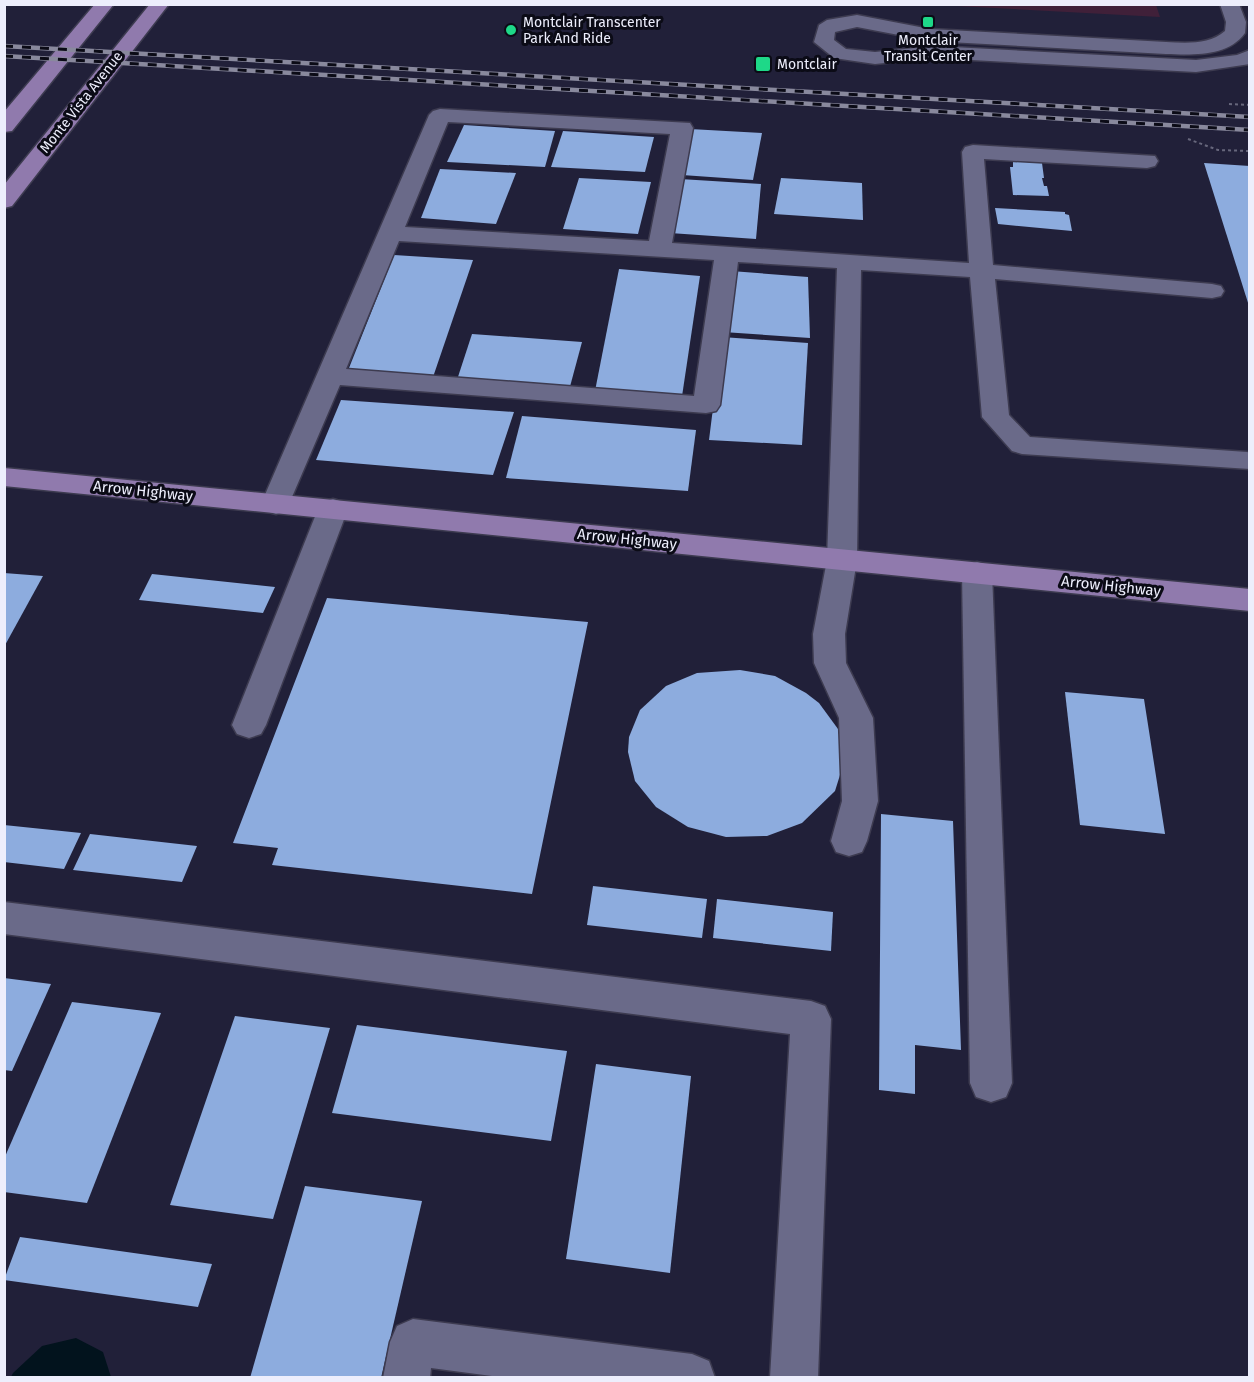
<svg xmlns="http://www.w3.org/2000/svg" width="1254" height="1382" viewBox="0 0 1254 1382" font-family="'Fira Sans',sans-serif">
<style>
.green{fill:#402039}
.water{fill:#02131d}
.building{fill:#8dacde}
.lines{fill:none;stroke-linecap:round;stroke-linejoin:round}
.minor-casing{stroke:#3d3b50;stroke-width:3}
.major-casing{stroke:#3d3b50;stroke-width:3}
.path{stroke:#67677c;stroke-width:2;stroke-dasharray:3 3;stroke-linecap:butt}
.minor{fill:#6a6a89;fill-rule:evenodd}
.major{fill:#907aad;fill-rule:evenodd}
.rail-casing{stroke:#89899d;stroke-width:4.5}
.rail{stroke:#0b0b16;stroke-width:3;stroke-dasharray:9;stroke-linecap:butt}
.poi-dot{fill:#1ed888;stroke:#0b0b16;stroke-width:2}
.labels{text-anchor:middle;stroke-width:6;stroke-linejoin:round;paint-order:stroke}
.far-poi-label{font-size:14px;fill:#edeefc;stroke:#0b0b16;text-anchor:start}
.far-street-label{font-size:14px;fill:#edeefc;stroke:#0b0b16}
.street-label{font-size:15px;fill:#edeefc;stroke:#0b0b16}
</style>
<rect width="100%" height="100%" fill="#212039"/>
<polygon class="green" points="954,5 1156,5 1160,17 957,6"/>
<polygon class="water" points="76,1338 103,1352 111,1377 11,1377 13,1373 42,1346"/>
<g class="building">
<polygon points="464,125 555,131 545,167 447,162"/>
<polygon points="690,129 762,133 753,180 682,175"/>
<polygon points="563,131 654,137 645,172 551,167"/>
<polygon points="1013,161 1042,163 1044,178 1042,178 1044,186 1047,186 1049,196 1013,195 1010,167 1013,167"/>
<polygon points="1204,163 1250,166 1250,306 1249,306"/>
<polygon points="440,169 516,173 496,224 421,218"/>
<polygon points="579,178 651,182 638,234 563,229"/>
<polygon points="781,178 862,183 863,220 774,214"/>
<polygon points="680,179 761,184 756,239 670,233"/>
<polygon points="995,208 1065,212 1065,214 1069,215 1072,231 998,224"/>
<polygon points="394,255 473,260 432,380 345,378"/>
<polygon points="619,269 700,276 681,403 594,396"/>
<polygon points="731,271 808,277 810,338 723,332"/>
<polygon points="472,334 582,342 568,394 455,386"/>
<polygon points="722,337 808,343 802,445 709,440"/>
<polygon points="341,400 514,412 493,475 316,460"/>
<polygon points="522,416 696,430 688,491 506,478"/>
<polygon points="4,573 43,576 4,647"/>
<polygon points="152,574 275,587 263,613 139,600"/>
<polygon points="327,598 588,622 532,894 272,865 278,848 233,843"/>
<polygon points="740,670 775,676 806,693 819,703 838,729 844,762 835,791 802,823 767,836 726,837 688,827 656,807 635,781 628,752 629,737 640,710 666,686 697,673"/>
<polygon points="1065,692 1144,699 1165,834 1080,825"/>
<polygon points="881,814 953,821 961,1050 915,1045 915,1094 879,1090"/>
<polygon points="4,825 81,833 64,869 4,862"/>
<polygon points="90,834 197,846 182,882 73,870"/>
<polygon points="593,886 707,899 702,938 587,925"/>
<polygon points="717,899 833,912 831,951 713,938"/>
<polygon points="4,978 51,984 12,1071 4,1070"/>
<polygon points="72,1002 161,1013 87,1203 4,1192 4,1159"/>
<polygon points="235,1016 330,1028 273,1219 170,1205"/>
<polygon points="357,1025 567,1051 551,1141 332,1113"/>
<polygon points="596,1064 691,1076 670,1273 566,1259"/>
<polygon points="305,1186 422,1201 381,1378 250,1378"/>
<polygon points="20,1237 212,1264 198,1307 4,1280"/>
</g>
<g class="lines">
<g class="minor-casing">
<g id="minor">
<path d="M1220,4H1239L1246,22L1245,33C1228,57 1192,55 1166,54L930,41L857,27L835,32L834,40L846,49L875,52L934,46L1196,60L1237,55L1250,50V64L1196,72L934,58L875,64L834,58L814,42L819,25L827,20L857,15L930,29L1166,42C1186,43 1209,45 1225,31L1226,22Z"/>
<path d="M440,109L690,123L693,128L672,243L969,263L962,152L965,147L973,145L1155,156L1158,161L1155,166L1147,168L984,159L993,265L1212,284L1221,286L1224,291L1221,296L1212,298L995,279L1009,415L1030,437L1247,452L1250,453V469L1022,454L1012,451L982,417L970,277L861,270L857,560L845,634L846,663L873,718L878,801L867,841L862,852L849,856L836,852L831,841L842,801L839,718L814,663L813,634L827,560L837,268L738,262L720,405L716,411L706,413L340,385L286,511L276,514L266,511L261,504L429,115L433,111ZM448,122L670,134L649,241L405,227ZM399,241L714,260L694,396L346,369Z"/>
<polygon points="333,499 343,502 348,509 266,725 261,734 249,738 237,734 232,725 318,509 323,502"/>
<polygon points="977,562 988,565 992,573 1012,1083 1006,1097 991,1102 976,1097 970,1083 962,573 966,565"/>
<polygon points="4,902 811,1001 825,1006 831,1019 818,1378 770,1378 790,1034 4,934"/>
<polygon points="413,1319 692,1354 709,1361 715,1378 507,1378 431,1368 430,1378 383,1378 390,1342 397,1326"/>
</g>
</g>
<g class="major-casing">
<g id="major">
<polygon points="95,4 114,4 12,131 4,132 4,112"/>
<polygon points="150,4 169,4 12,206 4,208 4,185"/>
<polygon points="4,468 1250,589 1250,611 4,486"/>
</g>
</g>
<g class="path">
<polyline points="1229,104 1250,105"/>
<polyline points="1188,139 1218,150 1250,151"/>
</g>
<use href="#minor" class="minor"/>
<use href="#major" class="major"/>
<g class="rail-casing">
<g id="rail">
<polyline points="4,46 1250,117"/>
<polyline points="4,56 1250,130"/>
</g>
</g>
<use href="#rail" class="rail"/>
</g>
<g class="poi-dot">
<rect x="922" y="16" width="12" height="12" rx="3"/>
<circle cx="511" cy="30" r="6"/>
<rect x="755" y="56" width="16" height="16" rx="3"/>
</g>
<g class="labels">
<g class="far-poi-label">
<text x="523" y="27">Montclair Transcenter<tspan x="523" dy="16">Park And Ride</tspan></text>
<text x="928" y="45" text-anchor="middle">Montclair<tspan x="928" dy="16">Transit Center</tspan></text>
<text x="777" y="69">Montclair</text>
</g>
<g class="far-street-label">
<text transform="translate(81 102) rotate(-52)" y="5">Monte Vista Avenue</text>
</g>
<g class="street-label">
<text transform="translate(143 491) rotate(6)" y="5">Arrow Highway</text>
<text transform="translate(627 539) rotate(6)" y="5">Arrow Highway</text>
<text transform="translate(1111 586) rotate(6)" y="5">Arrow Highway</text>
</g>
</g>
<rect width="1254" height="1382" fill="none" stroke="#edeefc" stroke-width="12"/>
</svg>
